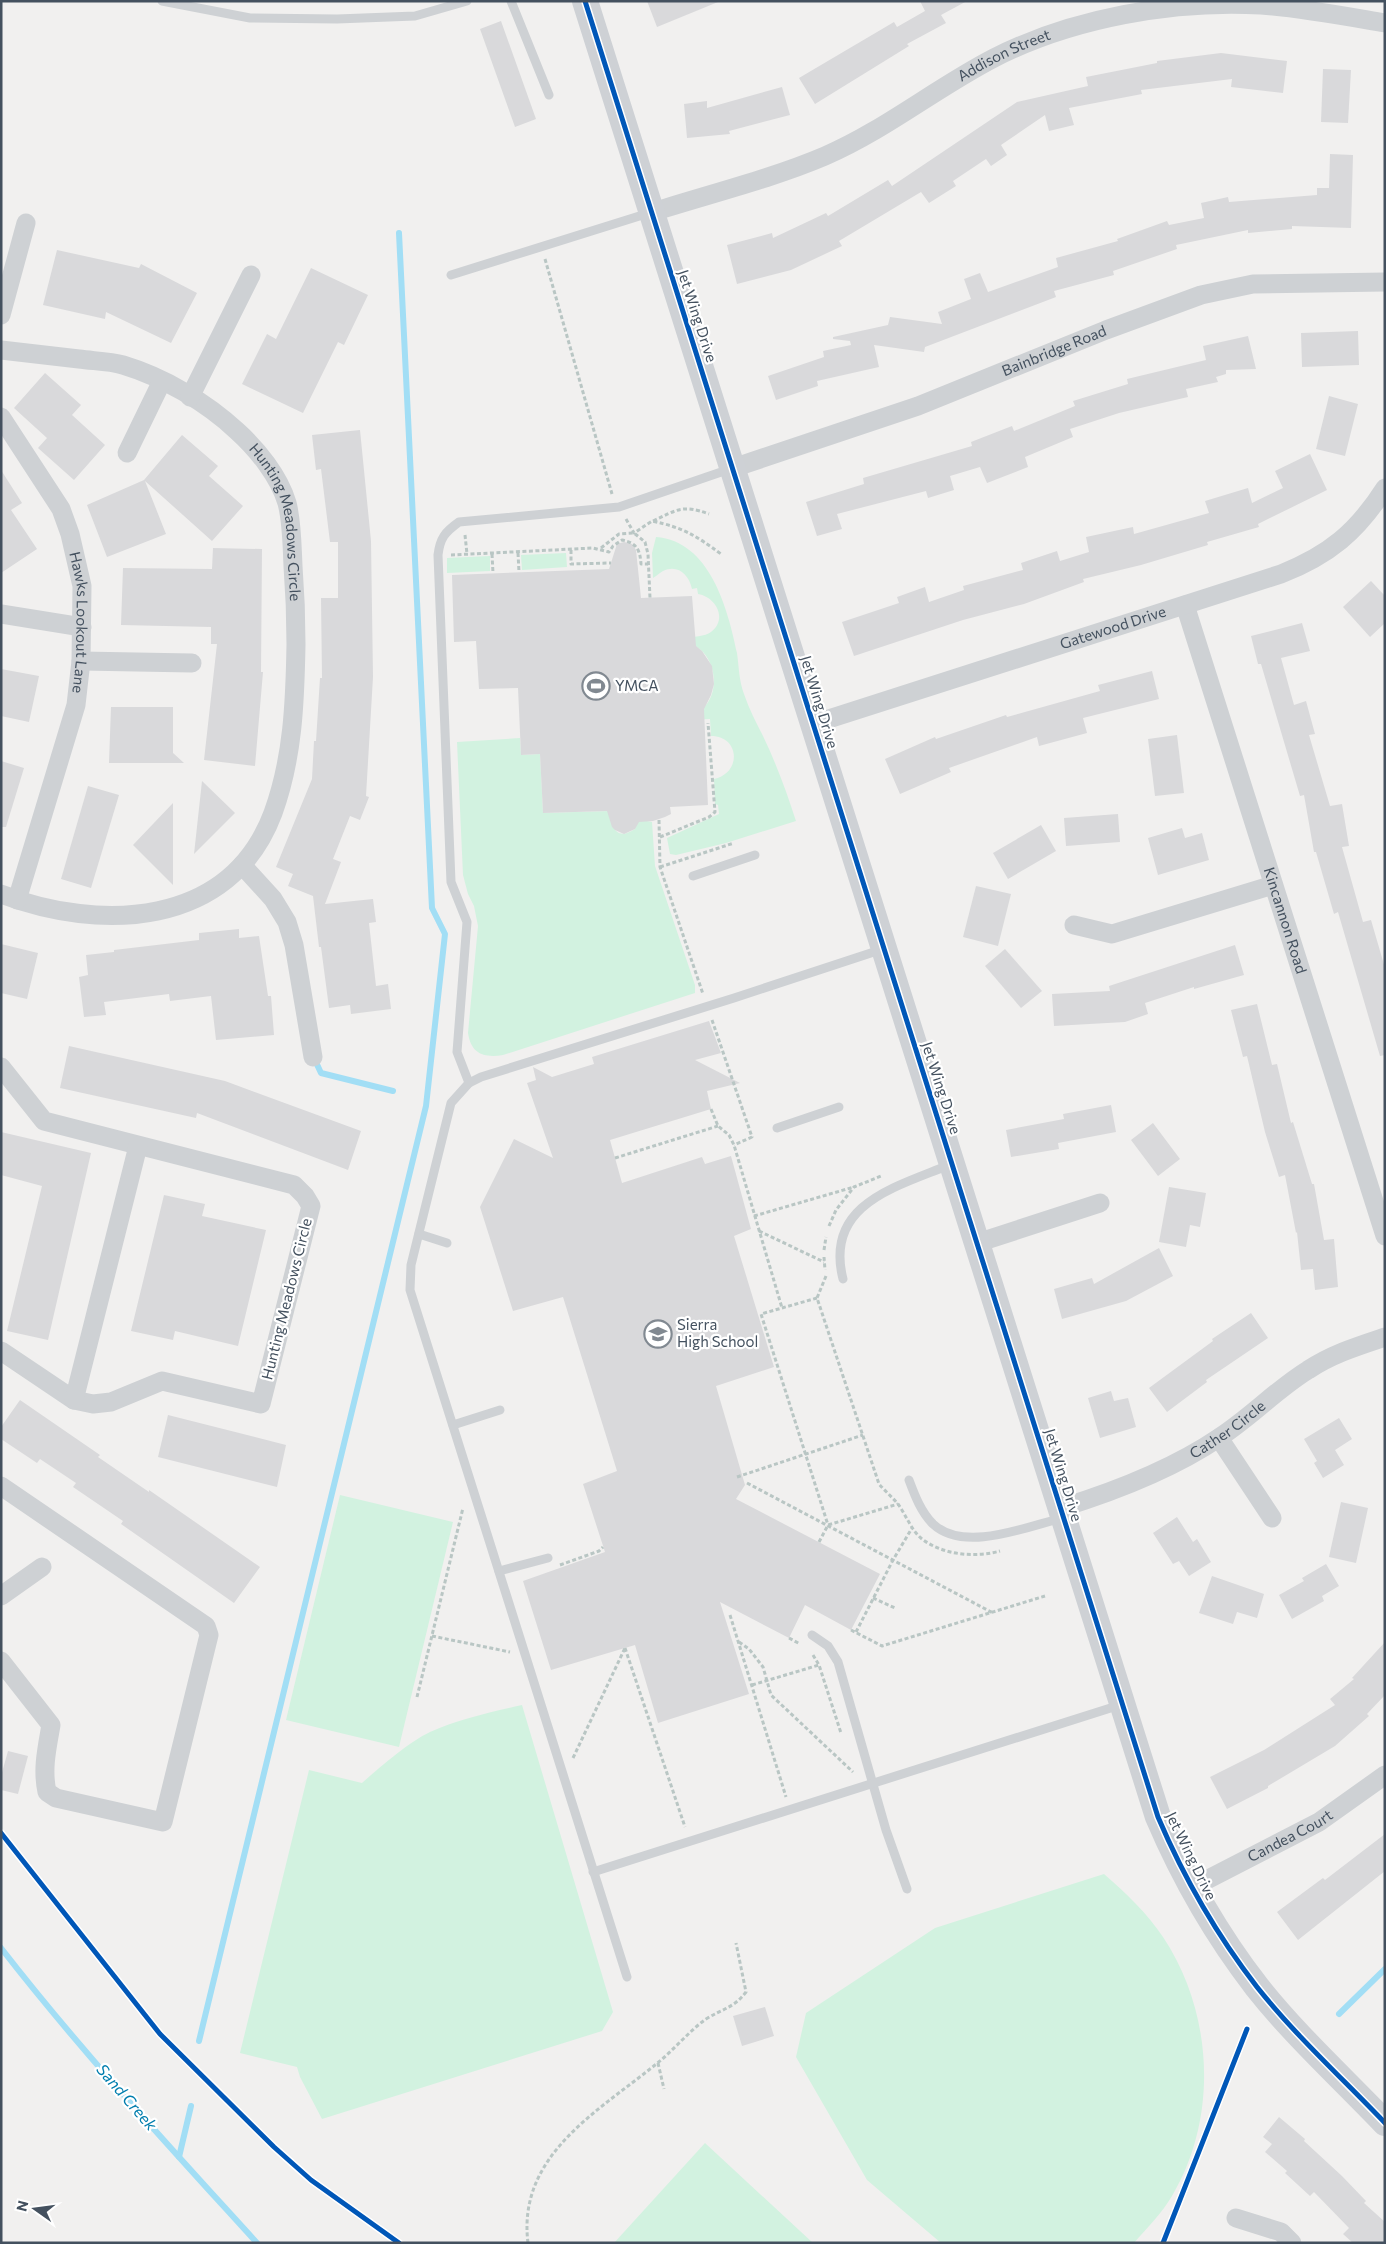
<svg xmlns="http://www.w3.org/2000/svg" width="1386" height="2244" viewBox="0 0 1386 2244" font-family="Commissioner,sans-serif">
<style>
.green{fill:#d2f2e0}
.lines{fill:none;stroke-linecap:round;stroke-linejoin:round}
.stream{stroke:#a2def5;stroke-width:6}
.building{fill:#d9d9db}
.path{stroke:#b9c6c4;stroke-width:3;stroke-dasharray:4 2.5;stroke-linecap:butt}
.service{stroke:#ced1d4;stroke-width:9}
.minor{stroke:#ced1d4;stroke-width:19}
.secondary{stroke:#ced1d5;stroke-width:26}
.cycleway-casing{stroke:#fff;stroke-width:8}
.cycleway{stroke:#0057b8;stroke-width:5}
.labels{text-anchor:middle;stroke-width:4.5;stroke-linejoin:round;paint-order:stroke}
.street-label{font-size:15px;fill:#44515f;stroke:#fff}
.poi-label{font-size:15px;fill:#44515f;stroke:#fff;text-anchor:start}
.water-label{font-size:16px;font-style:italic;fill:#017eae;stroke:#fff}
</style>
<rect width="100%" height="100%" fill="#f1f0ef"/>
<g class="green">
<path d="M656,537C710,541 728,609 737,653C739,667 739,681 744,694C749,709 756,722 763,736C776,763 787,793 796,821L726,843L676,855L670,854L667,838L719,814L718,805L715,804L714,779C742,773 740,736 711,736L710,719L687,720C693,716 700,711 705,706C718,692 716,666 703,652C698,647 691,643 684,639C693,636 705,637 711,632C728,619 716,597 698,594L697,588L692,589C689,575 678,564 663,571C659,573 657,576 653,578L652,553Z"/>
<polygon points="566,553 567,567 522,570 521,555"/>
<polygon points="490,556 490,571 447,573 447,558"/>
<path d="M520,738L521,755L540,754L543,813L610,811C611,828 617,841 635,829L637,819L652,822L655,866L695,985V993L503,1055C484,1058 471,1054 468,1033L478,926L474,906L468,894L463,875L457,742Z"/>
<polygon points="340,1495 453,1522 399,1747 286,1720"/>
<path d="M522,1705L613,2012L602,2031L322,2119L300,2077L297,2067L240,2053L309,1770L362,1783C380,1767 409,1742 430,1732C459,1719 491,1712 522,1705Z"/>
<path d="M1104,1874C1126,1893 1147,1913 1163,1937C1213,2012 1219,2117 1172,2196C1162,2213 1147,2228 1134,2243H941L867,2180L796,2057L806,2013L935,1928Z"/>
<polygon points="705,2143 813,2243 614,2243"/>
</g>
<g class="lines">
<g class="stream">
<polyline points="314,1058 321,1073 393,1091"/>
<path d="M1,1948C81,2051 169,2146 257,2243"/>
<polyline points="1339,2014 1385,1969"/>
<polyline points="199,2041 426,1106 445,934 432,908 399,233"/>
<polyline points="179,2157 191,2106"/>
</g>
</g>
<g class="building">
<polygon points="647,1 717,1 718,2 657,27"/>
<polygon points="920,1 967,1 941,15 946,23 907,44 909,46 815,104 799,78 894,22 897,27 925,11"/>
<polygon points="501,21 536,119 515,127 480,29"/>
<polygon points="1221,53 1287,61 1283,93 1231,87 1232,79 1141,90 1142,94 1069,108 1074,125 1049,131 1045,115 1001,145 1007,155 991,166 986,159 953,181 956,186 929,203 921,192 839,241 842,246 791,270 737,284 727,245 772,233 773,238 826,213 828,216 888,180 892,186 1017,102 1088,86 1086,77 1157,63 1157,61"/>
<polygon points="1323,69 1351,70 1348,123 1321,122"/>
<polygon points="782,87 790,115 729,131 730,134 687,138 684,104 707,101 707,108"/>
<polygon points="1330,154 1353,155 1351,228 1292,226 1292,229 1248,233 1248,230 1176,245 1177,249 1113,271 1114,275 1054,291 1056,297 925,347 924,352 874,345 879,367 817,381 818,386 776,400 768,376 824,357 823,351 851,345 850,341 833,339 833,337 888,325 890,317 942,324 938,312 971,299 964,279 980,273 988,292 1058,267 1056,258 1118,241 1117,239 1167,221 1169,225 1204,218 1201,203 1228,197 1229,202 1317,195 1317,188 1329,188"/>
<polygon points="57,250 139,268 141,264 197,293 171,343 106,312 105,319 43,305"/>
<polygon points="311,268 368,295 344,345 338,342 303,413 242,384 267,334 276,339"/>
<polygon points="1358,331 1359,365 1302,367 1301,333"/>
<polygon points="1248,336 1256,369 1226,370 1226,374 1216,377 1218,382 1186,389 1188,397 1119,413 1070,429 1073,437 1025,457 1028,467 987,483 980,467 950,476 954,490 928,498 926,491 837,514 842,529 817,536 806,502 864,484 863,478 972,446 971,442 1012,426 1014,431 1075,406 1073,401 1128,384 1127,379 1206,360 1203,346"/>
<polygon points="45,373 81,405 72,415 105,445 74,480 38,448 47,438 14,408"/>
<polygon points="1329,396 1358,404 1345,456 1316,449"/>
<polygon points="360,430 371,541 373,677 366,796 369,797 360,820 350,816 333,859 341,862 325,904 373,899 376,922 369,923 376,986 388,984 391,1009 351,1014 350,1005 329,1008 321,947 319,947 313,896 288,886 293,874 276,867 312,779 314,741 316,741 320,678 322,678 321,598 338,598 338,542 330,542 321,469 316,470 312,435"/>
<polygon points="182,435 218,466 209,476 243,506 212,541 145,481 166,534 107,557 87,505 144,480"/>
<polygon points="1310,454 1327,490 1258,524 1259,527 1207,542 1208,545 1141,565 1083,579 1084,582 1024,604 963,620 854,656 842,622 899,603 897,597 925,587 929,602 964,590 963,586 1023,570 1021,563 1057,551 1060,561 1089,552 1086,537 1133,527 1134,534 1209,513 1205,501 1248,488 1252,503 1283,488 1275,471"/>
<polygon points="1,470 22,503 11,510 37,549 1,573"/>
<polygon points="624,542 632,544 636,550 641,598 692,596 696,646 702,651 712,666 714,684 711,695 704,709 708,805 670,807 671,814 665,817 653,821 639,822 635,829 624,834 615,830 612,827 607,811 543,813 540,754 521,755 518,688 479,689 476,641 454,642 452,575 609,569 617,544"/>
<polygon points="213,548 262,549 261,672 263,672 255,766 204,760 217,644 211,644 211,627 121,625 123,568 212,569"/>
<polygon points="1371,581 1385,596 1385,623 1370,637 1343,607"/>
<polygon points="1302,623 1310,651 1281,658 1294,705 1306,701 1315,734 1309,735 1330,806 1342,804 1349,846 1342,847 1363,922 1371,920 1385,968 1385,1055 1380,1056 1338,912 1334,914 1316,852 1314,852 1304,795 1300,796 1261,664 1258,664 1251,636"/>
<polygon points="1,669 39,676 29,722 1,716"/>
<polygon points="1152,671 1159,699 1083,718 1087,733 1039,746 1037,737 949,768 951,772 900,794 885,759 935,737 936,739 1006,715 1007,717 1100,691 1098,685"/>
<polygon points="111,707 173,707 173,753 184,763 109,763"/>
<polygon points="1177,735 1184,793 1155,796 1148,739"/>
<polygon points="1,761 24,768 6,827 1,827"/>
<polygon points="202,781 235,813 194,854"/>
<polygon points="88,786 119,795 91,888 61,879"/>
<polygon points="173,803 173,885 133,845"/>
<polygon points="1118,814 1120,842 1066,846 1064,818"/>
<polygon points="1041,825 1056,851 1008,879 993,853"/>
<polygon points="1182,828 1185,838 1202,833 1209,860 1158,875 1148,838"/>
<polygon points="976,886 1011,894 998,946 963,937"/>
<polygon points="239,929 239,938 259,936 268,996 271,996 274,1035 216,1040 211,996 170,1001 169,994 104,1002 106,1015 84,1017 79,977 88,975 86,955 114,952 114,950 199,940 199,933"/>
<polygon points="1,944 38,953 27,999 1,993"/>
<polygon points="1235,945 1244,975 1194,989 1194,987 1145,1003 1148,1014 1125,1022 1054,1026 1052,994 1110,991 1109,986"/>
<polygon points="1005,949 1042,991 1021,1008 985,966"/>
<polygon points="1257,1004 1272,1065 1277,1064 1291,1123 1293,1122 1312,1184 1314,1184 1324,1240 1334,1239 1338,1287 1315,1290 1313,1269 1301,1270 1297,1232 1296,1233 1285,1175 1279,1177 1265,1132 1247,1056 1243,1057 1231,1010"/>
<polygon points="709,1021 721,1053 695,1060 740,1083 707,1091 711,1109 610,1140 622,1183 702,1157 705,1164 731,1156 751,1229 734,1236 774,1367 716,1386 745,1485 736,1499 880,1574 851,1630 805,1605 789,1638 720,1602 749,1694 658,1723 635,1645 551,1670 523,1581 605,1552 583,1484 617,1471 563,1297 513,1311 480,1207 514,1139 553,1158 527,1083 536,1080 533,1067 552,1077 594,1064 592,1057"/>
<polygon points="69,1046 225,1081 361,1131 348,1170 197,1113 196,1118 60,1088"/>
<polygon points="1111,1105 1116,1132 1058,1143 1059,1149 1011,1157 1006,1130 1064,1119 1063,1114"/>
<polygon points="1153,1123 1180,1159 1158,1176 1131,1140"/>
<polygon points="1,1132 91,1153 48,1340 7,1331 42,1186 1,1175"/>
<polygon points="1169,1187 1206,1193 1200,1227 1190,1225 1186,1247 1159,1242"/>
<polygon points="164,1195 205,1204 202,1216 266,1230 238,1346 175,1331 173,1340 131,1331"/>
<polygon points="1159,1248 1173,1276 1126,1301 1062,1319 1054,1289 1092,1278 1094,1284"/>
<polygon points="1251,1313 1268,1338 1206,1380 1207,1382 1167,1412 1149,1388 1213,1341 1212,1339"/>
<polygon points="1111,1391 1114,1401 1128,1398 1136,1427 1100,1438 1088,1398"/>
<polygon points="20,1400 100,1455 98,1457 149,1492 149,1490 260,1567 234,1603 121,1524 123,1521 73,1487 76,1483 40,1459 37,1463 1,1439 1,1427"/>
<polygon points="168,1415 286,1445 277,1487 158,1457"/>
<polygon points="1339,1418 1352,1439 1335,1450 1344,1465 1323,1478 1314,1463 1317,1461 1304,1439"/>
<polygon points="1341,1502 1368,1508 1356,1563 1329,1557"/>
<polygon points="1177,1517 1193,1542 1197,1539 1211,1562 1189,1576 1179,1561 1173,1564 1153,1533"/>
<polygon points="1326,1564 1339,1586 1322,1596 1324,1601 1292,1619 1279,1595 1304,1581 1302,1578"/>
<polygon points="1212,1576 1264,1594 1257,1618 1237,1612 1233,1624 1199,1613"/>
<polygon points="1385,1642 1385,1695 1367,1714 1369,1716 1335,1746 1268,1786 1268,1788 1227,1809 1210,1777 1264,1750 1335,1705 1330,1699 1354,1679 1352,1678"/>
<polygon points="8,1751 28,1756 18,1794 1,1790 1,1776"/>
<polygon points="1385,1834 1385,1871 1298,1940 1277,1912 1323,1878 1325,1880"/>
<polygon points="765,2007 774,2036 742,2046 733,2016"/>
<polygon points="1279,2117 1305,2139 1304,2141 1342,2176 1366,2201 1364,2203 1385,2222 1385,2243 1353,2243 1343,2234 1349,2228 1314,2192 1310,2196 1285,2173 1287,2171 1265,2152 1272,2144 1263,2137"/>
</g>
<g class="lines">
<g class="path">
<polyline points="545,259 612,494"/>
<path d="M626,519L634,533L652,521C684,528 695,535 721,554"/>
<path d="M653,521C677,510 682,504 709,514"/>
<polyline points="465,535 467,554"/>
<polyline points="601,548 619,534 634,533 645,542 648,554 650,598"/>
<polyline points="571,550 571,564 611,563"/>
<polyline points="518,553 519,572"/>
<polyline points="492,554 493,573"/>
<path d="M451,555L593,548L609,552L613,546L622,540C637,543 640,550 641,564H648"/>
<polyline points="659,820 660,867 703,994"/>
<polyline points="660,837 709,817 715,812 708,723"/>
<polyline points="660,867 734,843"/>
<polyline points="712,1020 752,1137 734,1145"/>
<polyline points="711,1109 718,1126 729,1135 734,1145 782,1308"/>
<polyline points="615,1158 718,1126"/>
<polyline points="754,1216 854,1187"/>
<polyline points="829,1226 836,1210 854,1187 881,1176"/>
<polyline points="759,1231 824,1262"/>
<polyline points="824,1250 826,1237"/>
<polyline points="824,1257 825,1270"/>
<path d="M826,1276L817,1298L879,1484C885,1491 892,1497 898,1504C906,1515 911,1530 922,1539C943,1555 975,1558 1000,1551"/>
<polyline points="817,1298 761,1314 828,1525"/>
<polyline points="737,1477 863,1435"/>
<polyline points="747,1483 993,1613"/>
<polyline points="819,1542 828,1525 898,1504"/>
<polyline points="560,1565 599,1551 603,1547"/>
<polyline points="873,1598 895,1608"/>
<polyline points="730,1615 786,1797"/>
<polyline points="851,1630 882,1646 1045,1596"/>
<polyline points="856,1632 893,1560 912,1528"/>
<polyline points="432,1636 510,1652"/>
<polyline points="789,1638 800,1644"/>
<polyline points="739,1642 749,1649 763,1667 771,1695 853,1772"/>
<polyline points="625,1648 685,1827"/>
<polyline points="813,1655 819,1665 841,1733"/>
<polyline points="752,1685 819,1665"/>
<polyline points="417,1697 463,1508"/>
<polyline points="573,1758 625,1648"/>
<polyline points="658,2063 664,2089"/>
<path d="M528,2243C517,2156 597,2112 655,2065C673,2051 688,2032 706,2019C722,2009 734,2008 746,1992L736,1943"/>
</g>
<g class="service">
<polyline points="162,1 250,18 337,19 415,16 467,1"/>
<polyline points="511,1 549,95"/>
<polyline points="451,275 649,213"/>
<polyline points="693,876 755,855"/>
<path d="M469,1083L457,1052L467,922L451,882L438,555C440,538 445,532 459,522L619,507L730,469"/>
<polyline points="777,1128 839,1107"/>
<polyline points="419,1234 447,1243"/>
<path d="M843,1279C824,1204 896,1187 949,1165"/>
<polyline points="453,1425 500,1410"/>
<path d="M909,1480C915,1496 921,1512 933,1524C964,1553 1026,1527 1062,1518"/>
<polyline points="499,1571 548,1558"/>
<polyline points="812,1635 828,1646 838,1662 886,1830 907,1889"/>
<polyline points="593,1872 1120,1705"/>
<polyline points="627,1977 410,1290 411,1265 451,1103 469,1083 481,1077 734,998 883,949"/>
</g>
<g class="minor">
<path id="s1" d="M650,213C706,195 771,179 825,156C885,130 936,88 994,58C1072,18 1174,0 1261,5C1302,8 1344,16 1385,23"/>
<polyline points="1,315 26,223"/>
<path id="s2" d="M1,350C27,353 53,356 79,359C93,361 109,361 123,365C163,377 206,402 237,431C257,449 279,476 287,503C292,522 292,545 293,566C295,592 296,618 296,644C295,702 293,758 273,813C230,928 100,932 1,894"/>
<polyline points="190,397 251,275"/>
<path id="s3" d="M1,417L61,509L70,534L82,586L81,661L76,705L17,900"/>
<polyline points="127,453 162,381"/>
<path id="s4" d="M733,468L918,406L1106,330L1201,295L1253,284L1385,282"/>
<path id="s5" d="M1185,605L1385,1236"/>
<polyline points="1,614 82,627"/>
<polyline points="81,661 192,663"/>
<path id="s6" d="M813,724L1281,574C1329,555 1357,532 1385,488"/>
<polyline points="242,865 273,899 287,922 294,945 313,1057"/>
<polyline points="1074,925 1112,934 1273,885"/>
<polyline points="1,1067 44,1121 294,1185 305,1196 311,1206 261,1404 162,1381 111,1402 93,1404 74,1400 1,1351"/>
<polyline points="977,1243 1100,1203"/>
<polyline points="74,1400 138,1146"/>
<polyline points="1219,1438 1272,1518"/>
<path d="M1,1486L206,1626L209,1635L163,1822L56,1798L47,1792C42,1769 47,1748 51,1725L1,1661"/>
<path id="s7" d="M1061,1508C1116,1491 1173,1469 1220,1437C1251,1417 1277,1389 1308,1370C1332,1354 1358,1346 1385,1337"/>
<polyline points="1,1596 42,1567"/>
<path id="s8" d="M1191,1888L1319,1822L1385,1775"/>
<polyline points="1236,2218 1281,2232 1292,2243"/>
</g>
<path class="secondary" d="M585,1L1158,1817C1184,1878 1216,1934 1257,1987C1295,2035 1342,2078 1385,2123"/>
<g class="cycleway-casing">
<g id="cycleway">
<path d="M585,1L1158,1817C1184,1878 1216,1934 1257,1987C1295,2035 1342,2078 1385,2123"/>
<polyline points="1,1833 160,2034 274,2147 311,2180 399,2243"/>
<polyline points="1163,2243 1247,2029"/>
</g>
</g>
<use href="#cycleway" class="cycleway"/>
</g>
<defs>
<g id="stadium-ring" transform="scale(1.4375)"><circle r="9.5" fill="#fff" stroke="#818991" stroke-width="1.5"/><path d="M0-5a6.5 5 0 1 0 0 10a6.5 5 0 1 0 0-10ZM-3.5-1.8h7v3.6h-7Z" fill="#818991"/></g>
<g id="school-ring" transform="scale(1.4375)"><circle r="9.5" fill="#fff" stroke="#818991" stroke-width="1.5"/><path d="M0-5L7-2L0 1L-7-2ZM-4 1L0 2.5L4 1V4Q0 6-4 4Z" fill="#818991"/></g>
</defs>
<g fill-rule="evenodd">
<use href="#stadium-ring" x="596" y="686"/>
<use href="#school-ring" x="658" y="1334"/>
</g>
<g class="labels">
<g class="street-label">
<text dy="5" stroke="none"><textPath href="#s1" startOffset="390">Addison Street</textPath></text>
<text transform="translate(697 316) rotate(72)" y="5">Jet Wing Drive</text>
<text dy="5" stroke="none"><textPath href="#s4" startOffset="342">Bainbridge Road</textPath></text>
<text dy="5" stroke="none"><textPath href="#s2" startOffset="360">Hunting Meadows Circle</textPath></text>
<text dy="5" stroke="none"><textPath href="#s3" startOffset="226">Hawks Lookout Lane</textPath></text>
<text dy="5" stroke="none"><textPath href="#s6" startOffset="315">Gatewood Drive</textPath></text>
<text transform="translate(819 702) rotate(73)" y="5">Jet Wing Drive</text>
<text dy="5" stroke="none"><textPath href="#s5" startOffset="331">Kincannon Road</textPath></text>
<text transform="translate(941 1088) rotate(72)" y="5">Jet Wing Drive</text>
<text transform="translate(287 1299) rotate(-76)" y="5">Hunting Meadows Circle</text>
<text dy="5" stroke="none"><textPath href="#s7" startOffset="185">Cather Circle</textPath></text>
<text transform="translate(1063 1475) rotate(73)" y="5">Jet Wing Drive</text>
<text dy="5" stroke="none"><textPath href="#s8" startOffset="112">Candea Court</textPath></text>
<text transform="translate(1191 1856) rotate(64)" y="5">Jet Wing Drive</text>
</g>
<g class="poi-label">
<text x="615" y="691">YMCA</text>
<text x="677" y="1330">Sierra<tspan x="677" dy="17">High School</tspan></text>
</g>
<g class="water-label">
<text transform="translate(127 2097) rotate(49)" y="6">Sand Creek</text>
</g>
</g>
<rect width="1386" height="2244" fill="none" stroke="#44515f" stroke-width="5"/>
<g transform="translate(35 2209) rotate(284)" stroke="#ffffff" stroke-width="4" paint-order="stroke">
<path d="M0-4L9 19L0 12L-9 19Z" fill="#44515f"/>
<text y="-8" font-size="14" font-weight="bold" text-anchor="middle" fill="#44515f">N</text>
</g>
</svg>
